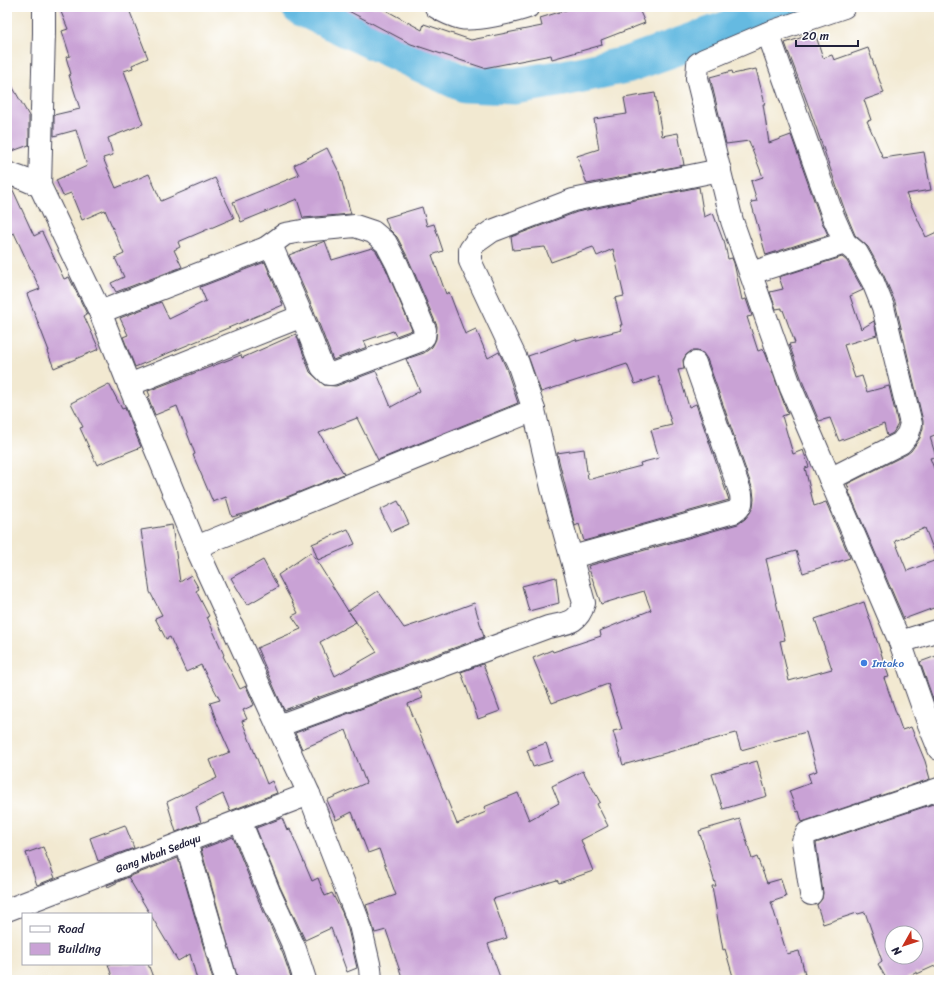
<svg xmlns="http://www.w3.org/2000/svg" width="946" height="987" viewBox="0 0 946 987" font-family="Sriracha,sans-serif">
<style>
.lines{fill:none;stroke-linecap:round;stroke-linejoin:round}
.river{stroke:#65bae1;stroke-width:37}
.building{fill:#c9a2d5;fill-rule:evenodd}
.minor-casing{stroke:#414052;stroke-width:24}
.tertiary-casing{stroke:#414052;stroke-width:24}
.minor{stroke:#fff;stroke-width:22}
.tertiary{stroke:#fff;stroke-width:22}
.shop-dot{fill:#3f7fe0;stroke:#fff;stroke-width:1.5}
.labels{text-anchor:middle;stroke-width:3;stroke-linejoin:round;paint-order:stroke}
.shop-label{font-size:11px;fill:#366cbe;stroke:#fff;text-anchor:start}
.street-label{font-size:11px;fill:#22223b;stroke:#fff}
</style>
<rect width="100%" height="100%" fill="#fff"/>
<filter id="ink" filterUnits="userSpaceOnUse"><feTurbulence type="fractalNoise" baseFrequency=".025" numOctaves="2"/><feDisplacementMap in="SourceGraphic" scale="8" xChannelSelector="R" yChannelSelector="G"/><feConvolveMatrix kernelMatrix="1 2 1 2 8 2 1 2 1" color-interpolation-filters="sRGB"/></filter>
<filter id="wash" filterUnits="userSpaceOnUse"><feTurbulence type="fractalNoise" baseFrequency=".012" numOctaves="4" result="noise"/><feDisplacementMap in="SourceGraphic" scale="16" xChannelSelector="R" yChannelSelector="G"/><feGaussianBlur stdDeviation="0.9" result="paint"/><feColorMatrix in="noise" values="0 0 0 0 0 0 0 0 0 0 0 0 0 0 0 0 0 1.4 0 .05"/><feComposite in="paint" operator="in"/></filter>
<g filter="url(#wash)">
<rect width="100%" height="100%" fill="#f2e9d1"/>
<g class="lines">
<polyline class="river" points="300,7 464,84 514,86 564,78 626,65 790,7"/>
</g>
<g id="blocks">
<g class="building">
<polygon points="59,7 128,7 148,58 132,65 133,68 124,71 143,124 108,138 113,155 103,158 116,188 149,174 161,201 215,178 234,218 178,242 180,247 174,250 182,267 116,292 111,283 124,277 115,258 124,254 105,210 82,220 71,193 63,196 56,180 87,166 76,130 54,136 54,115 80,109 69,75 71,74 66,57 70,56 62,31 68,29"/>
<polygon points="341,7 380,7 422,30 424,24 471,40 542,26 540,18 576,7 638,7 645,23 601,40 602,45 552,59 551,55 484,68 411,44"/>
<polygon points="815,33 823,58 832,55 834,60 868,48 884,93 864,100 871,120 867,121 883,158 924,152 931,190 906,194 926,237 939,231 939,433 930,437 936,457 930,458 939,481 939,559 937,559 925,528 895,541 907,571 939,559 939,606 904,619 849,492 850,491 847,484 907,454 911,451 920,438 923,428 923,421 895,302 884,276 868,247 855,235 845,211 810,110 785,43"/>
<polygon points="756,69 765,104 763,104 769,143 791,135 821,220 828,235 766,255 751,202 757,201 751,181 763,177 749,141 726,144 710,77 732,71 733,74"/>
<polygon points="7,77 29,116 29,145 7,153"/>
<polygon points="655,93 662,136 678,133 684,165 587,184 577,156 599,149 594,119 627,114 624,98"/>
<polygon points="327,148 339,172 351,214 303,218 297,199 241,222 233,202 299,175 294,165"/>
<polygon points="7,186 12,188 34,236 42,232 64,279 69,277 87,314 84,316 99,349 54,368 47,351 49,351 27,294 40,289 14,233 7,236"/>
<polygon points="699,187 704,217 713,213 723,240 724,240 728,259 732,258 734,263 742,300 746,299 752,316 747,317 758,351 763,349 764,352 765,352 788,414 782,416 793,454 803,450 809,467 805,468 814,506 826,502 850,558 803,573 796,551 766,559 785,640 780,641 789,681 832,669 815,619 864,602 889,677 884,678 902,730 911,727 925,761 930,779 802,822 799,811 797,812 789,791 811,783 808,774 817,771 806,732 741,750 736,733 623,765 613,731 622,729 608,684 575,696 574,695 552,703 533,658 552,650 553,652 601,636 600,631 651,610 644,591 601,604 588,566 738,524 745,519 750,513 753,507 754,499 753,490 707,359 703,353 697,351 691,351 686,355 683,360 684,369 678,370 689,407 696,404 729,500 584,541 579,524 575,526 557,453 584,449 588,479 591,479 641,466 640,463 659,458 651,430 672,425 658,376 635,384 627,364 541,392 528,356 576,339 577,341 622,330 620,325 622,325 615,298 624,296 613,249 597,256 593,247 551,262 545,247 513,250 511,237 577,212"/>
<polygon points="422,207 427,226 434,224 443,251 432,255 446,294 449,292 465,334 476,329 488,358 499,352 506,368 518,403 378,460 357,418 319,433 344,474 247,513 232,517 226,497 213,502 193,455 195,454 177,406 155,415 148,397 150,396 148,391 241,355 242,358 296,334 310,372 324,385 336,386 376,371 391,407 420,391 406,359 424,353 432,347 436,339 437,326 408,258 397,237 389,229 385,218"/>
<polygon points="325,241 332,260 372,248 376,251 386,269 412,330 396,336 393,331 364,341 367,347 333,360 314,311 289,255"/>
<polygon points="842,257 847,261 863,290 850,296 861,329 874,321 877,335 844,345 855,378 862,376 867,392 889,386 898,424 893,433 887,436 884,424 839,441 830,418 819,421 803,383 789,344 795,343 783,310 782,310 782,308 776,309 770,292 783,289 779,277"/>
<polygon points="265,262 283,305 135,367 123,337 128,335 120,318 161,302 169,319 206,301 200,287"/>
<polygon points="109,384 122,409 125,408 141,447 97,465 80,428 83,427 71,403"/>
<polygon points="398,501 409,524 391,532 380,510"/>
<polygon points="172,525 180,582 191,575 199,589 196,591 209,616 207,617 224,655 223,656 240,689 246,686 254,705 243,710 247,719 242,721 267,784 272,781 277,793 230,811 223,794 196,807 201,822 176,832 167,802 217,778 210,760 230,752 217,723 210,703 220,700 201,665 186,672 170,637 166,639 155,618 162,615 150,592 141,530"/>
<polygon points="348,529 355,544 318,560 312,544"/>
<path d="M311,552L348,611L378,591L404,628L428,620L474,603L484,637L284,710L257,648L301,629L292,616L298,613L278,575ZM349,612L377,652L335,676L320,642L356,622Z"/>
<polygon points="263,560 278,587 247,605 231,578"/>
<polygon points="556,577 559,603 529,611 522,586"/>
<polygon points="939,655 939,716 920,662"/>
<polygon points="483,664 500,711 478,719 461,672"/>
<polygon points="418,688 423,698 408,704 457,824 486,812 484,807 518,793 529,820 559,803 552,786 583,771 600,802 597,804 608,826 581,840 593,871 559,883 557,880 493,899 507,938 488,944 501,980 403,980 386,930 375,933 366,905 396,895 379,849 368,853 352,812 336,820 327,800 366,783 346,730 302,749 295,733"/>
<polygon points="546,743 552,761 533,767 527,750"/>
<polygon points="757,761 767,796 723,809 712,774"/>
<path d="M939,802V964L917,974V972L903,980H887L878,964L882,961L865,912L858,914L857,913L823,924L817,905L822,899L823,893L816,843ZM892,933H916V957H892Z"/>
<polygon points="282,818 287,830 290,829 312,881 318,878 325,896 332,893 342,912 348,929 357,968 347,972 331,928 305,940 280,887 256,828"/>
<polygon points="740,819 752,859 757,857 767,883 781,879 786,897 771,902 787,954 799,951 805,974 782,980 734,980 725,949 723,950 712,886 716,886 699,831"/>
<polygon points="125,825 134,848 98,861 90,838"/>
<polygon points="233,837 257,897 283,954 292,980 238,980 201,849"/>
<polygon points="43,847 55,878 37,885 26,853"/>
<polygon points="178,858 213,980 197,980 190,954 178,961 128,877 108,887 107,885"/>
<polygon points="108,964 148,964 154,980 113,980"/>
</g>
</g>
</g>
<g filter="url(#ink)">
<use href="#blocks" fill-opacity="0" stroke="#414052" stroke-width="1"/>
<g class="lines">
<g class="minor-casing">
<g id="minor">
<polyline points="44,7 44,33 40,186 100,312 129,385 196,547 309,794 360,925 370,968 371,980"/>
<path d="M436,7C444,12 452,16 461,18C475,21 514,12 528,7"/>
<polyline points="844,7 768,33 704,60 698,64 697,78 732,221 791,388 900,642"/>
<polyline points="7,173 24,179 40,186"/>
<polyline points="751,273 845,243 833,216 768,33"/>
<polyline points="100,312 266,248 269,248 274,252 302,316"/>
<polyline points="129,385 302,316 322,367 329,374 332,374 419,341 424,337 425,330 397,264 386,243 373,232 355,226 302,231 285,234 266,248"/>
<polyline points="830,479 901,443 908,434 911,424 883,307 873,282 857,253 845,243"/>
<polyline points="196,547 534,410"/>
<path d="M572,557L734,512C742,507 742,502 741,494L695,363"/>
<path d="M278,726L548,627C567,623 578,624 584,603L552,488L534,410L518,363L470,261V250L475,243L492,231L573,200L720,170"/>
<polyline points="240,821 269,892 295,949 305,980"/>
<polyline points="186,842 226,980"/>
<polyline points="811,894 803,841 807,833 939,789"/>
<polyline points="7,910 309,794"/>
</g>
</g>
<g class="tertiary-casing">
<polyline id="tertiary" points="939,630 900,642 928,722 939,749"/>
</g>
<use href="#minor" class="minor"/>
<use href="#tertiary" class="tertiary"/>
</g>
</g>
<circle class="shop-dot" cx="864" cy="663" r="4"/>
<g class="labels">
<g class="shop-label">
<text x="872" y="667">Intako</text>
</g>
<g class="street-label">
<text transform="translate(158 853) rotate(-21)" y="4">Gang Mbah Sedayu</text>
</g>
</g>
<rect width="946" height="987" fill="none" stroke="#fff" stroke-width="24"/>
<rect x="22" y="913" width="130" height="52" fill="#ffffff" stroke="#a7a7b1"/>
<rect x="30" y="926" width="20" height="6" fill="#ffffff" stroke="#a7a7b1"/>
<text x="58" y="933" font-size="12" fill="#22223b">Road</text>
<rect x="30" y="943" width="20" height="12" fill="#c9a2d5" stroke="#a7a7b1"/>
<text x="58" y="953" font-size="12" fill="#22223b">Building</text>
<g transform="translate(904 945) rotate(231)"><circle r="19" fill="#ffffff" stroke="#a7a7b1"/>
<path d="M0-3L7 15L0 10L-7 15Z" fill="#c8321e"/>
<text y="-6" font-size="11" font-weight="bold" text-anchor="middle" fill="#22223b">N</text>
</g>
<path d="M796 40v6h62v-6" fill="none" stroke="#22223b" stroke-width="2"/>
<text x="802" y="40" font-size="12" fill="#22223b" stroke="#ffffff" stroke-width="3" paint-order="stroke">20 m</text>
</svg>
